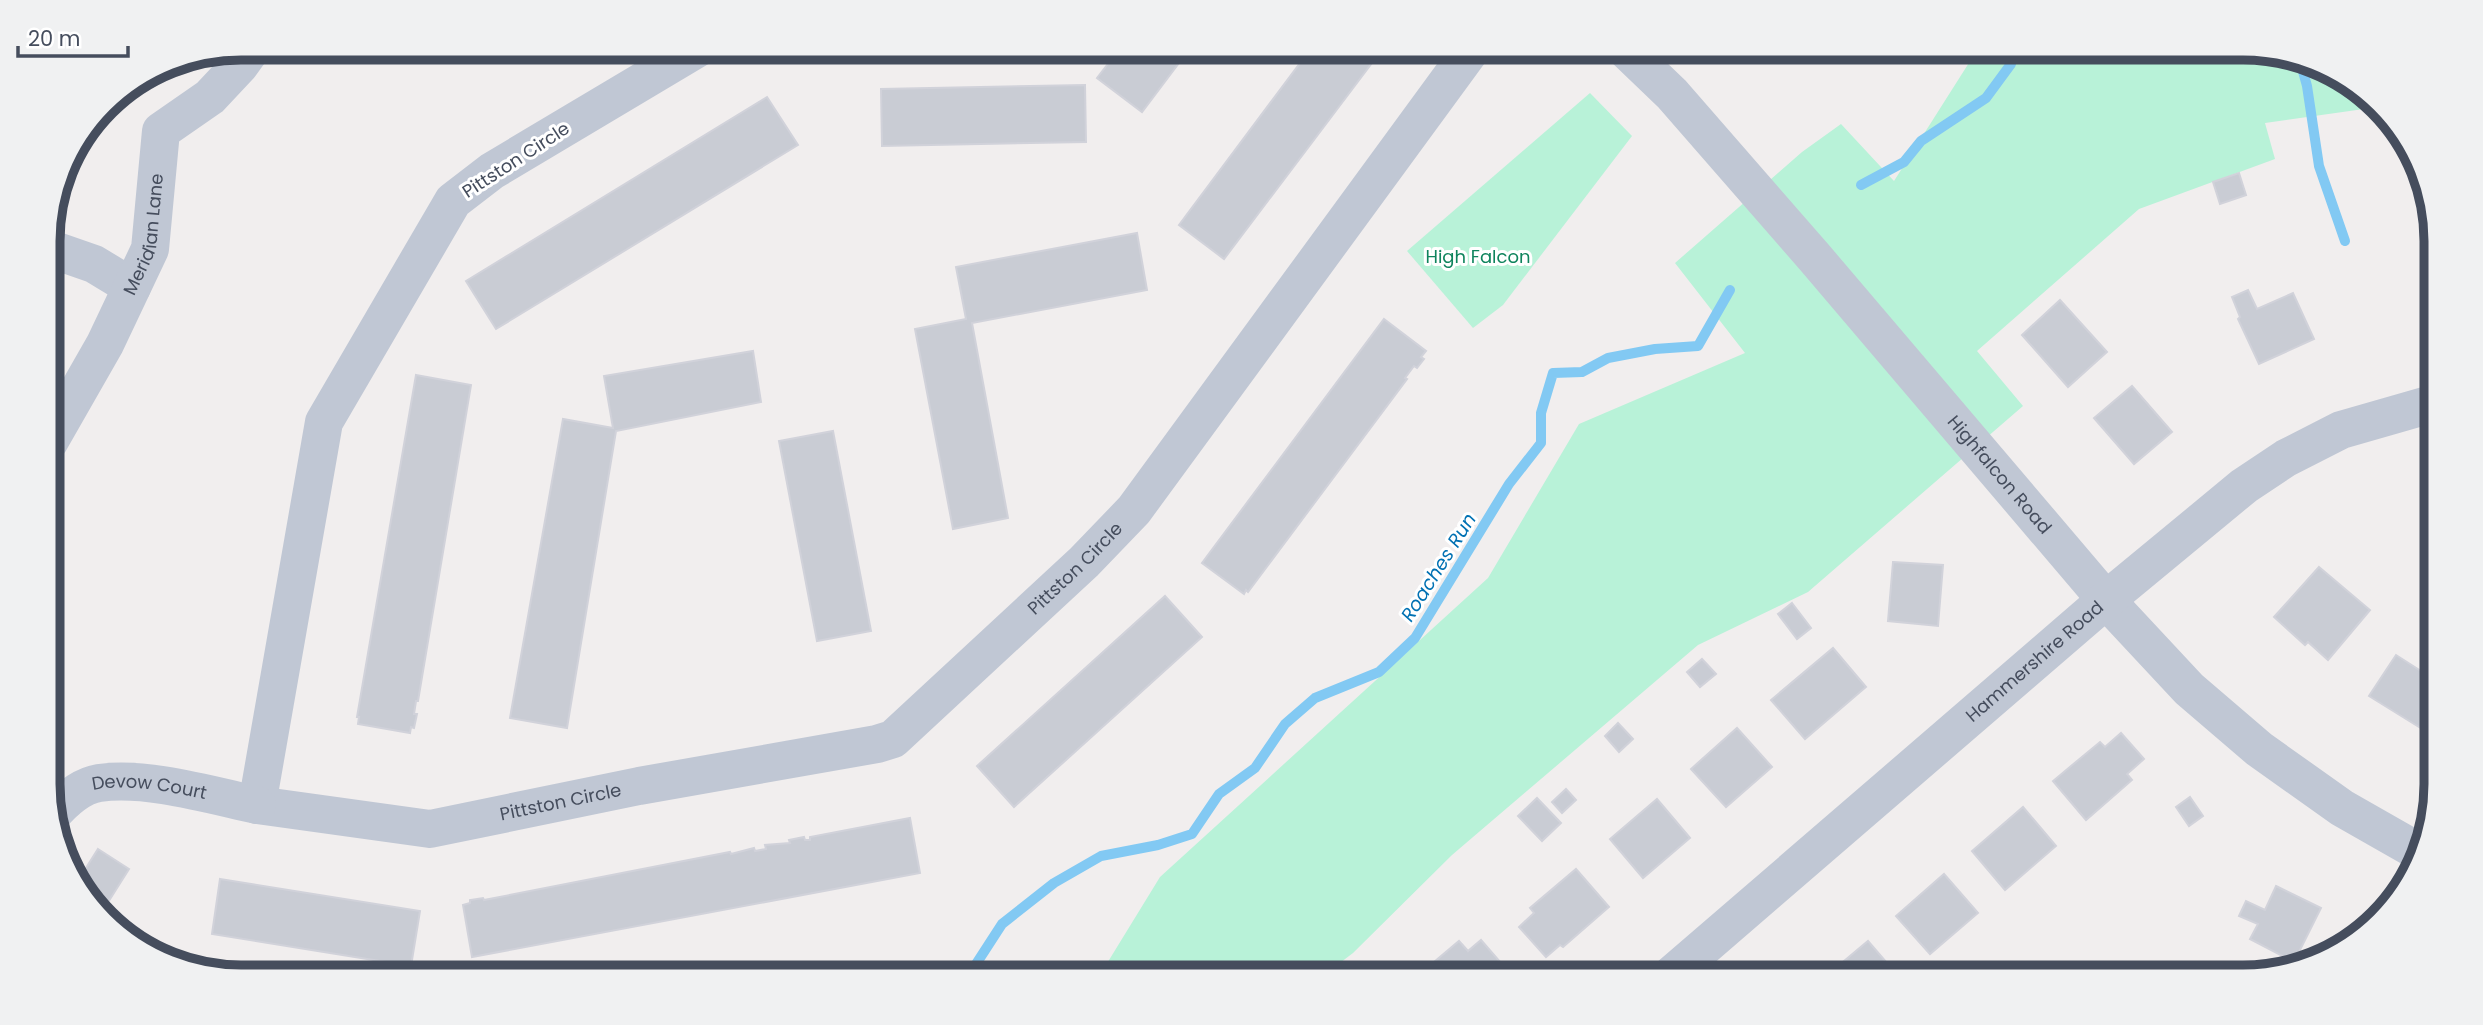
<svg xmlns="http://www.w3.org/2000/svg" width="2483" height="1025" viewBox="0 0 2483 1025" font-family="Poppins,sans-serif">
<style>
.green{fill:#b8f2d8}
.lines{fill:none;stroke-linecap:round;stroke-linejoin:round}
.stream{stroke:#82c9f3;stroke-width:10}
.building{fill:#c9ccd4;stroke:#d1d2da;stroke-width:2}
.minor{stroke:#c0c7d4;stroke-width:38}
.labels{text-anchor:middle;stroke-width:6;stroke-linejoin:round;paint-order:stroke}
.street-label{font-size:18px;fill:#454d5d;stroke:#fff}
.park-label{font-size:18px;fill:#0f845d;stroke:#fff}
.water-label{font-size:19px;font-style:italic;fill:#0171b3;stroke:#fff}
.rim{fill:none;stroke:#454d5d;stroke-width:9}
</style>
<rect width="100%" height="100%" fill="#f1eeee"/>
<g class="green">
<polygon points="1979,47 2242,47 2305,58 2378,107 2265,123 2275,159 2139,209 1977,351 2023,406 1808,592 1698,645 1452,855 1353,953 1320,978 1098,978 1160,877 1488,578 1579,424 1745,353 1675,263 1802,152 1841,124 1894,181"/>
<polygon points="1590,93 1632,136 1503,305 1473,328 1407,251"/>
</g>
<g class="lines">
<g class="stream">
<polyline points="2299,57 2307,86 2319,166 2345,241"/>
<polyline points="1861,185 1904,162 1921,141 1986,98 2011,64 2014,47"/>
<polyline points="967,978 1002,924 1054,883 1101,856 1158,845 1192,834 1219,794 1255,768 1285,724 1315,698 1379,672 1415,638 1509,484 1541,443 1541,413 1553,373 1582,372 1608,358 1655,349 1698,346 1730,290"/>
</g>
</g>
<g class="building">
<polygon points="1121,47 1191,47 1142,112 1097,78"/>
<polygon points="1312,47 1384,47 1224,259 1179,225"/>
<polygon points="1085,85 1086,142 882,146 881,89"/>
<polygon points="767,97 798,145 496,329 466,281"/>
<polygon points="2239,173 2246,195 2220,204 2213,182"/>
<polygon points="2434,223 2434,240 2426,228"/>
<polygon points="1137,233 1147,290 972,323 1008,518 953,529 915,329 966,319 956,267"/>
<polygon points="2248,290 2257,309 2293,293 2314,339 2259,364 2238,319 2240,317 2232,297"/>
<polygon points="2060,300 2107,352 2068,387 2022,335"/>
<polygon points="1384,319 1426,351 1421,357 1424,359 1417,368 1414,366 1405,378 1407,379 1248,592 1246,590 1244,594 1202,563"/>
<polygon points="753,351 761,402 616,431 567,728 510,718 563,419 613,428 604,376"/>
<polygon points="416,375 471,385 418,701 416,701 414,714 417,714 414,728 411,727 410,733 358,724 359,717 357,717"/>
<polygon points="2132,386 2172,432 2134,464 2094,418"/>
<polygon points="833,431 871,631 817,641 779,441"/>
<polygon points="1893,562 1943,565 1938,626 1888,621"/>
<polygon points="2319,567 2370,610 2328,660 2308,642 2305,645 2274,617"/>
<polygon points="1165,596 1202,637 1014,807 977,766"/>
<polygon points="1792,603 1811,628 1797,639 1778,614"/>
<polygon points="1833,648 1866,687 1805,739 1771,700"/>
<polygon points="2396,655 2435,680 2436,718 2427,732 2369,696"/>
<polygon points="1702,659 1716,674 1700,687 1687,672"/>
<polygon points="1618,723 1633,739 1619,752 1605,736"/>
<polygon points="1737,728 1772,767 1726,807 1691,769"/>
<polygon points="2121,733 2144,759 2127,774 2132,780 2086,820 2053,781 2100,742 2105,747"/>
<polygon points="1566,789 1576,800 1562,813 1552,802"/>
<polygon points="2190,797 2203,816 2189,826 2176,807"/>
<polygon points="1537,798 1561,823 1542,841 1518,816"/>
<polygon points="1657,799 1690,838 1643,878 1610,839"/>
<polygon points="2023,807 2056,846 2005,890 1972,851"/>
<polygon points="910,818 920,873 472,957 463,905 470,903 470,900 483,898 484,900 730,852 731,854 754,848 755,851 766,849 765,845 790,843 789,840 804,837 805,840 810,840 810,837"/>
<polygon points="98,849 129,869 100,915 95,912 79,879"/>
<polygon points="1576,869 1609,907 1563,947 1560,945 1546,957 1519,927 1534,913 1530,908"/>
<polygon points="1944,874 1978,913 1930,954 1896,916"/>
<polygon points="220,879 420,911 411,966 212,934"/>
<polygon points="2276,886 2321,908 2294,962 2250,939 2258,924 2239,916 2246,901 2265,910"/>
<polygon points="1481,940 1514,978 1434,978 1427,968 1459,941 1468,951"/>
<polygon points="1868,941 1899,977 1825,977"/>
<polygon points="2233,971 2248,977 2230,977"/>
</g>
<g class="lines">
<g class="minor">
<path id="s1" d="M700,47L492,171L453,201L324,422L257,805L430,829L639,786L877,744L893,739L1084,562L1134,510L1473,47"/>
<path id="s2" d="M1623,47L1672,94L1815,258L2106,600L2189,689L2259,749L2342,808L2421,853"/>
<polyline points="48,248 94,264 132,287"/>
<path id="s3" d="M49,442L105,344L150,249L161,131L210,97L240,65L253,47"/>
<path id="s4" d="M51,816C63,802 80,786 99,783C146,776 211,795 257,805"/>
<path id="s5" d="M1669,977L2106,600L2244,486L2286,458L2341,430L2435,403"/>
</g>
</g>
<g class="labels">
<g class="street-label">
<text transform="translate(516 160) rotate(-33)" y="6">Pittston Circle</text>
<text dy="6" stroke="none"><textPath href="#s3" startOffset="231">Meridian Lane</textPath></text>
<text dy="6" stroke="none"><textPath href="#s2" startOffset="570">Highfalcon Road</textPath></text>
<text dy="6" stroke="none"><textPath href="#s1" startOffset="1832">Pittston Circle</textPath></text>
<text dy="6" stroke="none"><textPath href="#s5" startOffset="483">Hammershire Road</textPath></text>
<text dy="6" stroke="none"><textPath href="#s4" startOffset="110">Devow Court</textPath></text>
<text dy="6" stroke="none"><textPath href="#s1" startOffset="1244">Pittston Circle</textPath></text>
</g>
<g class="park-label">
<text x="1478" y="263">High Falcon</text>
</g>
<g class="water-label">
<text transform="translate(1438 567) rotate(-58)" y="7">Roaches Run</text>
</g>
</g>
<path d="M0 0H2483V1025H0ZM241 60H2243A181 181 0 0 1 2424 241V784A181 181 0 0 1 2243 965H241A181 181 0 0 1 60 784V241A181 181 0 0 1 241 60Z" fill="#f0f1f2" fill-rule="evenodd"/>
<path class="rim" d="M241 60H2243A181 181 0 0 1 2424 241V784A181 181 0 0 1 2243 965H241A181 181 0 0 1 60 784V241A181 181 0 0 1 241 60Z"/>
<path d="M18 46v10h110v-10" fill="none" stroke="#454d5d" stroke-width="3.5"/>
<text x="28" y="46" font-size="21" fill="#454d5d" stroke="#ffffff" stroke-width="5" paint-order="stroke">20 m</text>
</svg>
